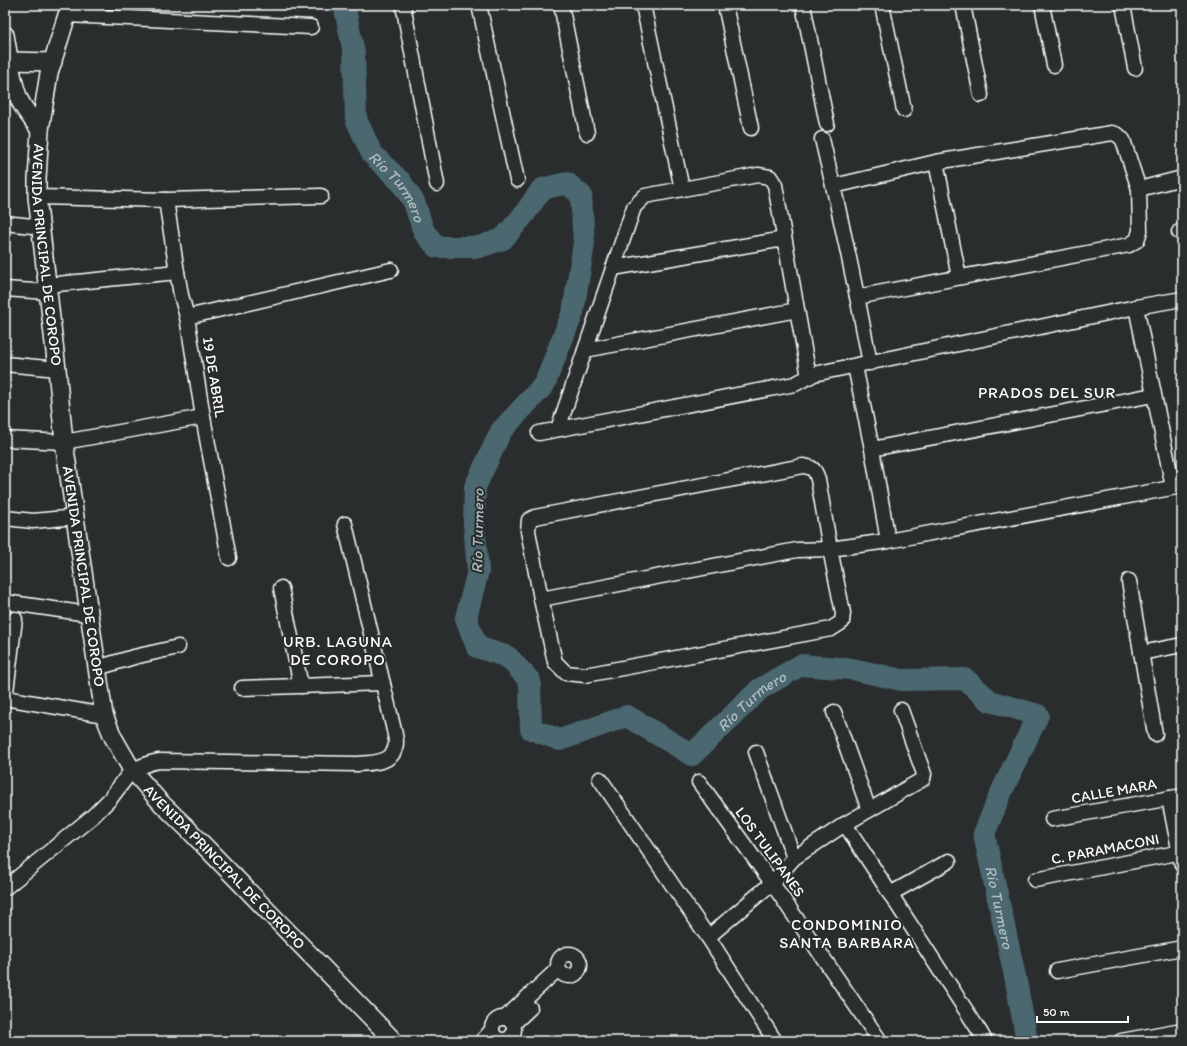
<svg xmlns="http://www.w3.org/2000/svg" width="1187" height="1046" viewBox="0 0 1187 1046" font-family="Itim,sans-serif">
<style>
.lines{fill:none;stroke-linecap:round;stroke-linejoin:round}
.river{stroke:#4b676f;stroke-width:22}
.minor-casing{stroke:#fff;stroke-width:17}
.tertiary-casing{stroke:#fff;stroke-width:20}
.minor{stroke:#2a2d2e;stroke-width:14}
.tertiary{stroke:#2a2d2e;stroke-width:17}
.labels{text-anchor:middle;stroke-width:4;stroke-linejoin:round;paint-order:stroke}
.street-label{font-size:15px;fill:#fff;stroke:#2a2d2e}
.water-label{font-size:16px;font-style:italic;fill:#aebbbe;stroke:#2a2d2e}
.neighbourhood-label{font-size:16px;letter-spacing:1px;fill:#fff;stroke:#2a2d2e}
</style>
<rect width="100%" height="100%" fill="#2a2d2e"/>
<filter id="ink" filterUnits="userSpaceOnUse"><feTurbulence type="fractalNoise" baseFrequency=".025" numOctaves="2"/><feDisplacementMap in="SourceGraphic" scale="8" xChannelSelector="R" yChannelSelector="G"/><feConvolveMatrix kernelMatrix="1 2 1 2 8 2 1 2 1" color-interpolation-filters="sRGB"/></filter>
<g filter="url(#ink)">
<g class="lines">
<path class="river" id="s1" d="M343,5L345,9L354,53L356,119L372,154L401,182L414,202L424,232L437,247H479L503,239L522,217L542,189L567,183L581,195L584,243L573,312L544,385L501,431L475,487L474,523L478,571L466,618L477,647L508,657L530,681L531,729L560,740L627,716L692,755L760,689L801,665L852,669L902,680L965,679L990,701L1038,715L1000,795L984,834L1016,981L1027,1041"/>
<g class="minor-casing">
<g id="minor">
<polyline points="403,5 437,184"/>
<polyline points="479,5 517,180"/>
<polyline points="561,5 587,133"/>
<polyline points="643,5 682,189"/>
<polyline points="725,5 751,128"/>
<polyline points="803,5 827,124"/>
<polyline points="882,5 904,110"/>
<polyline points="963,5 981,95"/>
<polyline points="1042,5 1054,65"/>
<polyline points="1123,5 1135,68"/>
<polyline points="67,15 311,27"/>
<path d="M822,139C840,213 856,288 870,363"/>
<polyline points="936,162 959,277"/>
<polyline points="834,186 936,162 1112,133 1118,135 1123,140 1139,189 1140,231 1137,240 1129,245 857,297"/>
<polyline points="1139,189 1182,178"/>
<polyline points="37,197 166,200 321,196"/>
<polyline points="166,200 177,272 181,295 187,317 203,417 229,558"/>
<polyline points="5,223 41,227"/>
<polyline points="1179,232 1182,231"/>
<polyline points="613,268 784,239"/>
<polyline points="47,285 177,272"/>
<polyline points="5,289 48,292"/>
<polyline points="1136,307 1182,299"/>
<polyline points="187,317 391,270"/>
<polyline points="585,350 797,310"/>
<polyline points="5,364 57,369"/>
<polyline points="855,366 872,449 888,541"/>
<polyline points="558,429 634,207 645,196 758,175 770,177 775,185 809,377"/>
<polyline points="539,433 795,384 814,374 1136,307 1173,487"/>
<polyline points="5,439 64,442 203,417"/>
<polyline points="872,449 1153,395"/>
<path d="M803,466C813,467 815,470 818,479L830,549L843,613L842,622L831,629L585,675L566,673L555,662L541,599L528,531L529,520L535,517Z"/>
<polyline points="5,518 33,521 76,517"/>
<polyline points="1129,581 1155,734"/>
<polyline points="281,588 301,686"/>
<polyline points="541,599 797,550 830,549 888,541 1182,486"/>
<polyline points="5,602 88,614"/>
<polyline points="1141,653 1182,645"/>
<polyline points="97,668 134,657 178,647"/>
<polyline points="242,688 383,683"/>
<polyline points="5,698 104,715"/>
<polyline points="5,700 15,619"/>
<polyline points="834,712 869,810"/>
<polyline points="756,752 794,858"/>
<polyline points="600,779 708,937 775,1041"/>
<polyline points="699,782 772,883 880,1041"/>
<polyline points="1169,798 1182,865"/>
<polyline points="1052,819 1182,796"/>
<polyline points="845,824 980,1032 985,1041"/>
<polyline points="1035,880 1182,852"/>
<path d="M5,888L93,816L110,799L132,770L150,763L159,761L356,764C371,763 396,764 396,742C396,737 394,731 393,726L345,524"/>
<polyline points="890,894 949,861"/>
<polyline points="708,937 772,883 794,858 845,824 923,779 924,774 901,710"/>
<circle cx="569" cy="965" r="11"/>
<polyline points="1057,971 1182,948"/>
<circle cx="503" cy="1029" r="11"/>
<polyline points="505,1018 558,969"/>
<polyline points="513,1024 530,1008"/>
<polyline points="482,1041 492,1030"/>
<polyline points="1121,1041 1182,1030"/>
</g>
</g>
<g class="tertiary-casing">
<g id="tertiary">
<path id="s2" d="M72,5L67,15L49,73L40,130L37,179V197L57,369L64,442L104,715L113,737L132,770L160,802L186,827L394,1041"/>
<path d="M5,35C9,56 11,79 19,99C24,110 33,120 40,130"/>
<polyline points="10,61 53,62"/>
</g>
</g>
<use href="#minor" class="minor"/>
<use href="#tertiary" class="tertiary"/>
</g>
</g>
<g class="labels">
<g class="street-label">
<text dy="5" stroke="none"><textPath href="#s2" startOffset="255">AVENIDA PRINCIPAL DE COROPO</textPath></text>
<text transform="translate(214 377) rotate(81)" y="5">19 DE ABRIL</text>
<text dy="5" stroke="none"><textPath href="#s2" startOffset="579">AVENIDA PRINCIPAL DE COROPO</textPath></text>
<text transform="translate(1114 791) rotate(-10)" y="5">CALLE MARA</text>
<text transform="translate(1105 849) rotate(-11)" y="5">C. PARAMACONI</text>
<text transform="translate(770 852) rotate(54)" y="5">LOS TULIPANES</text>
<text dy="5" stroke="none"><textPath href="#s2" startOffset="915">AVENIDA PRINCIPAL DE COROPO</textPath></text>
</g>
<g class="water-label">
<text dy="6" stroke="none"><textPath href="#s1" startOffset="196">Río Turmero</textPath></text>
<text transform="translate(477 531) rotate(-89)" y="6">Río Turmero</text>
<text dy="6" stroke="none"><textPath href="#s1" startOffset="1301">Río Turmero</textPath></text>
<text dy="6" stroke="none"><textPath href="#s1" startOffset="1817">Río Turmero</textPath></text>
</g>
<g class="neighbourhood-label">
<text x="1047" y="398">PRADOS DEL SUR</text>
<text x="338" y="647">URB. LAGUNA<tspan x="338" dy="18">DE COROPO</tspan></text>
<text x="847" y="930">CONDOMINIO<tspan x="847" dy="18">SANTA BARBARA</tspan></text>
</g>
</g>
<rect width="1187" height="1046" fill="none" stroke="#2a2d2e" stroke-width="20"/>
<rect x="10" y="10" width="1167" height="1026" fill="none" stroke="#fff" stroke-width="1.5" filter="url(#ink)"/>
<path d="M1037 1016v6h91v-6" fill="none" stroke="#ffffff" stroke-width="2"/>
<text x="1043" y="1016" font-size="12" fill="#ffffff" stroke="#2a2d2e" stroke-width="3" paint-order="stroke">50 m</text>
</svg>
